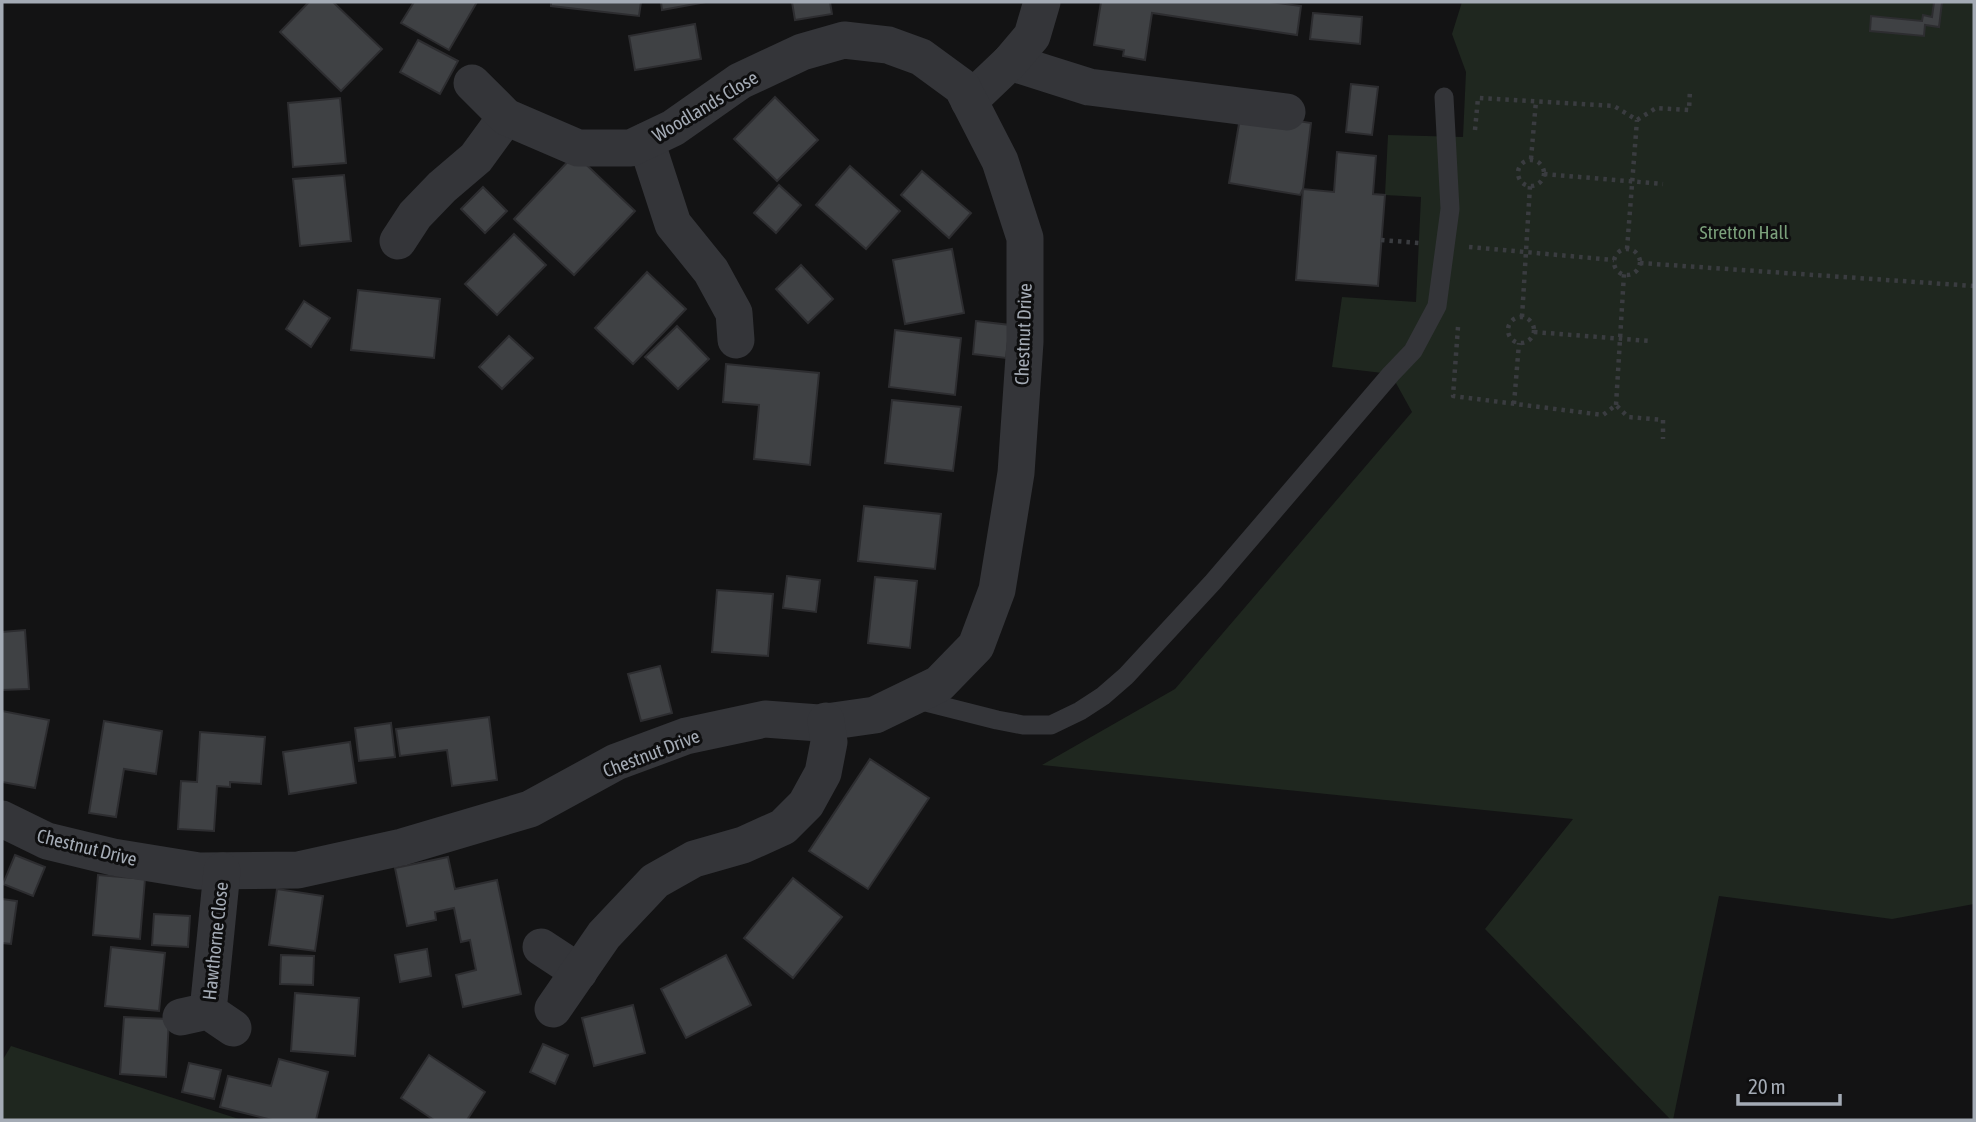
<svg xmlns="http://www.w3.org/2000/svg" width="1976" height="1122" viewBox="0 0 1976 1122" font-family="'Asap Condensed',sans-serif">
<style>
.green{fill:#1f271f}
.building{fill:#3f4144;stroke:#2d2d30;stroke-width:2}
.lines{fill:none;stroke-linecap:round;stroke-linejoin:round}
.path{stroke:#3a3c40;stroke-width:4.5;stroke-dasharray:3.5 5;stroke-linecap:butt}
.service{stroke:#343539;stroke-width:19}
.minor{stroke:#343539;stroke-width:37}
.labels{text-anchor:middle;stroke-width:6;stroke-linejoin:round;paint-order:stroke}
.street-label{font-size:19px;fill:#a4abb5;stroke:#0e0e0f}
.park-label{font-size:19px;fill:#7ba07b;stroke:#0e0e0f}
</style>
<rect width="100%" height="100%" fill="#131314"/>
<g class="green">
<polygon points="1462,2 1974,2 1974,904 1892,919 1719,896 1673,1120 1671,1120 1485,929 1573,819 1042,765 1175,689 1412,412 1391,374 1332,367 1342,297 1416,302 1421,197 1385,195 1388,135 1463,137 1466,72 1452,34"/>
<polygon points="11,1046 242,1120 2,1120 2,1061"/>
</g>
<g class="building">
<polygon points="309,2 333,2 382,49 341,91 280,32"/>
<polygon points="414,2 477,2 449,50 401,23"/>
<polygon points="551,2 641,2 639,16 551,6"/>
<polygon points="661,2 706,2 662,10"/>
<polygon points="792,2 830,2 832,14 795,20"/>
<polygon points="1101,2 1270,2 1301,6 1297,35 1152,13 1145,60 1123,56 1124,50 1094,45"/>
<polygon points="1934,2 1942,2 1939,27 1925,25 1924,36 1870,31 1871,16 1922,21 1923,15 1932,17"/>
<polygon points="1313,13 1362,17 1360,44 1310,39"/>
<polygon points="695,24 701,59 635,70 629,36"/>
<polygon points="418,40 458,61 440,94 400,72"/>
<polygon points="1351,84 1378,87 1372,135 1346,132"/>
<polygon points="775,97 818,140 777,181 734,139"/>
<polygon points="340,98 346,163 293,167 288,103"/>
<polygon points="1241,112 1311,123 1303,189 1300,195 1229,183"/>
<polygon points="1337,152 1376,156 1373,194 1385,195 1378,286 1296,280 1303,189 1334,192"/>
<polygon points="575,154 635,211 574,275 514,219"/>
<polygon points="850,166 900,211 866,249 816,205"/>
<polygon points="922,171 971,213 949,238 901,195"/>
<polygon points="344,175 351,241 300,246 293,179"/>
<polygon points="779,185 801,205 776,233 754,213"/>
<polygon points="483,187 507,211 485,233 461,209"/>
<polygon points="514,234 546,265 497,315 465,284"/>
<polygon points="952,249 964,313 905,324 893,260"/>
<polygon points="801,265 833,299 808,323 776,289"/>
<polygon points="647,272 686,309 633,364 595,328"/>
<polygon points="358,290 440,299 434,358 351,350"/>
<polygon points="304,301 330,318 311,347 286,329"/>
<polygon points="976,321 1010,325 1006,358 973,354"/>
<polygon points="677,326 709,359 678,389 645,357"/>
<polygon points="895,330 961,338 955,395 889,387"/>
<polygon points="509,336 533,358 502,389 479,367"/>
<polygon points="726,364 819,373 810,465 754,459 759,405 723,402"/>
<polygon points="892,400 961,407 953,471 885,463"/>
<polygon points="864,506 941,514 935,569 858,561"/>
<polygon points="787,576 820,580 816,612 783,608"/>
<polygon points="875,577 917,581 910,648 868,643"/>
<polygon points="717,590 773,594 768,656 712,652"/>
<polygon points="25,630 29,689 2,690 2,632"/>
<polygon points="660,666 672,713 641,721 628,674"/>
<polygon points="2,711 49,720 35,788 2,782"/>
<polygon points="489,717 497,780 452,786 447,750 400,756 396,729"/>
<polygon points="104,721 162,731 156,774 124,769 116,817 89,813"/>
<polygon points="391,723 395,757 359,761 355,728"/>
<polygon points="200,732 265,737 261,784 230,782 230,787 217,786 214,831 178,829 181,781 197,782"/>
<polygon points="350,742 356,783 289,794 283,752"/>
<polygon points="870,759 929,798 868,889 809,851"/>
<polygon points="15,855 45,867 33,896 3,884"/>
<polygon points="448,857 455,889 497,880 521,994 463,1007 456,975 476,970 470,940 461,942 454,908 435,912 436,920 407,926 395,868"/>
<polygon points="98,875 145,879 140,939 93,935"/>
<polygon points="793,878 842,917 793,978 744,938"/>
<polygon points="277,889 323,896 315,951 269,945"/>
<polygon points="2,899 17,901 11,944 2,943"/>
<polygon points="154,914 190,916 188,947 152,945"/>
<polygon points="111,947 165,953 159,1011 105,1006"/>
<polygon points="427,949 431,976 400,982 395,955"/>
<polygon points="281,955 314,956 313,985 280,984"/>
<polygon points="726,955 751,1005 686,1038 661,989"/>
<polygon points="295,993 359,998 355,1056 291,1051"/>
<polygon points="633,1005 645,1053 594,1066 582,1018"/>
<polygon points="124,1017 169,1019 166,1077 120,1074"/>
<polygon points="543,1044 568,1055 555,1084 530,1072"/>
<polygon points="429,1055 485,1092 467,1120 434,1120 401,1098"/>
<polygon points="279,1059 328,1072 316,1120 272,1120 220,1107 228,1076 271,1086"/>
<polygon points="189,1063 221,1070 214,1099 182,1092"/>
</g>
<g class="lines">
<g class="path">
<polyline points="1475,130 1478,98 1614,106 1637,120 1656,108 1689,110 1690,90"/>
<polyline points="1531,159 1536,101"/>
<circle cx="1531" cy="173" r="13"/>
<polyline points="1544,174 1663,184"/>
<polyline points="1381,240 1419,243"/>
<polyline points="1469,247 1614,260"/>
<circle cx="1627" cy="262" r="13"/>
<polyline points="1627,249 1637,120"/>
<polyline points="1640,263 1974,286"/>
<polyline points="1522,317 1530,186"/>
<circle cx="1521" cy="330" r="13"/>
<polyline points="1458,327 1453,396 1603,415 1616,405 1628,417 1663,420 1663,439"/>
<polyline points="1534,332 1650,341"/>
<polyline points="1514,404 1519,343"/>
<polyline points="1616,405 1624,274"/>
</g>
<polyline class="service" points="914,699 997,720 1023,725 1051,725 1080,711 1103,696 1126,676 1213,582 1391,374 1413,351 1437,306 1450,209 1444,97"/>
<g class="minor">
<polyline points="1010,62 1089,87 1287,112"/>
<polyline points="969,101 1010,62 1032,36 1042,2"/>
<polyline points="646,141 673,224 711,271 734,313 736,340"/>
<polyline points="398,241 415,215 442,187 476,158 506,117"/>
<polyline points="2,819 47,841 113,857 199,871 298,870 402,847 530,809 616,762 686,736 765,719 819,723 875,715 939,684 976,646 997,590 1016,473 1025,342 1025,238 1000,161 962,87 921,57 888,45 844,40 802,52 740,81 673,128 631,148 578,148 506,117 472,83"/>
<polyline points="541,947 579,972"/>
<polyline points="553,1009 604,935 655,881 694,859 743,845 783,827 806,804 823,773 829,742 826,721"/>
<polyline points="208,1011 222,871"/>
<polyline points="181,1017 208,1011 233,1028"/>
</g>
</g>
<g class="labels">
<g class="street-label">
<text transform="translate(705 106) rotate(-31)" y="7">Woodlands Close</text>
<text transform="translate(1023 334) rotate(-88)" y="7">Chestnut Drive</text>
<text transform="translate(651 753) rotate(-21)" y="7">Chestnut Drive</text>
<text transform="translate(87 847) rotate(14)" y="7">Chestnut Drive</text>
<text transform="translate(215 941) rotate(-84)" y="7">Hawthorne Close</text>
</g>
<g class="park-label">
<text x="1744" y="239">Stretton Hall</text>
</g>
</g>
<rect width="1976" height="1122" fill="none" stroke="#a4abb5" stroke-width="7"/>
<path d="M1738 1094v10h102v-10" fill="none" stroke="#a4abb5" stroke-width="3.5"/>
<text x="1748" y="1094" font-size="21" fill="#a4abb5" stroke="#0e0e0f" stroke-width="5" paint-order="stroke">20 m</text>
</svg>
